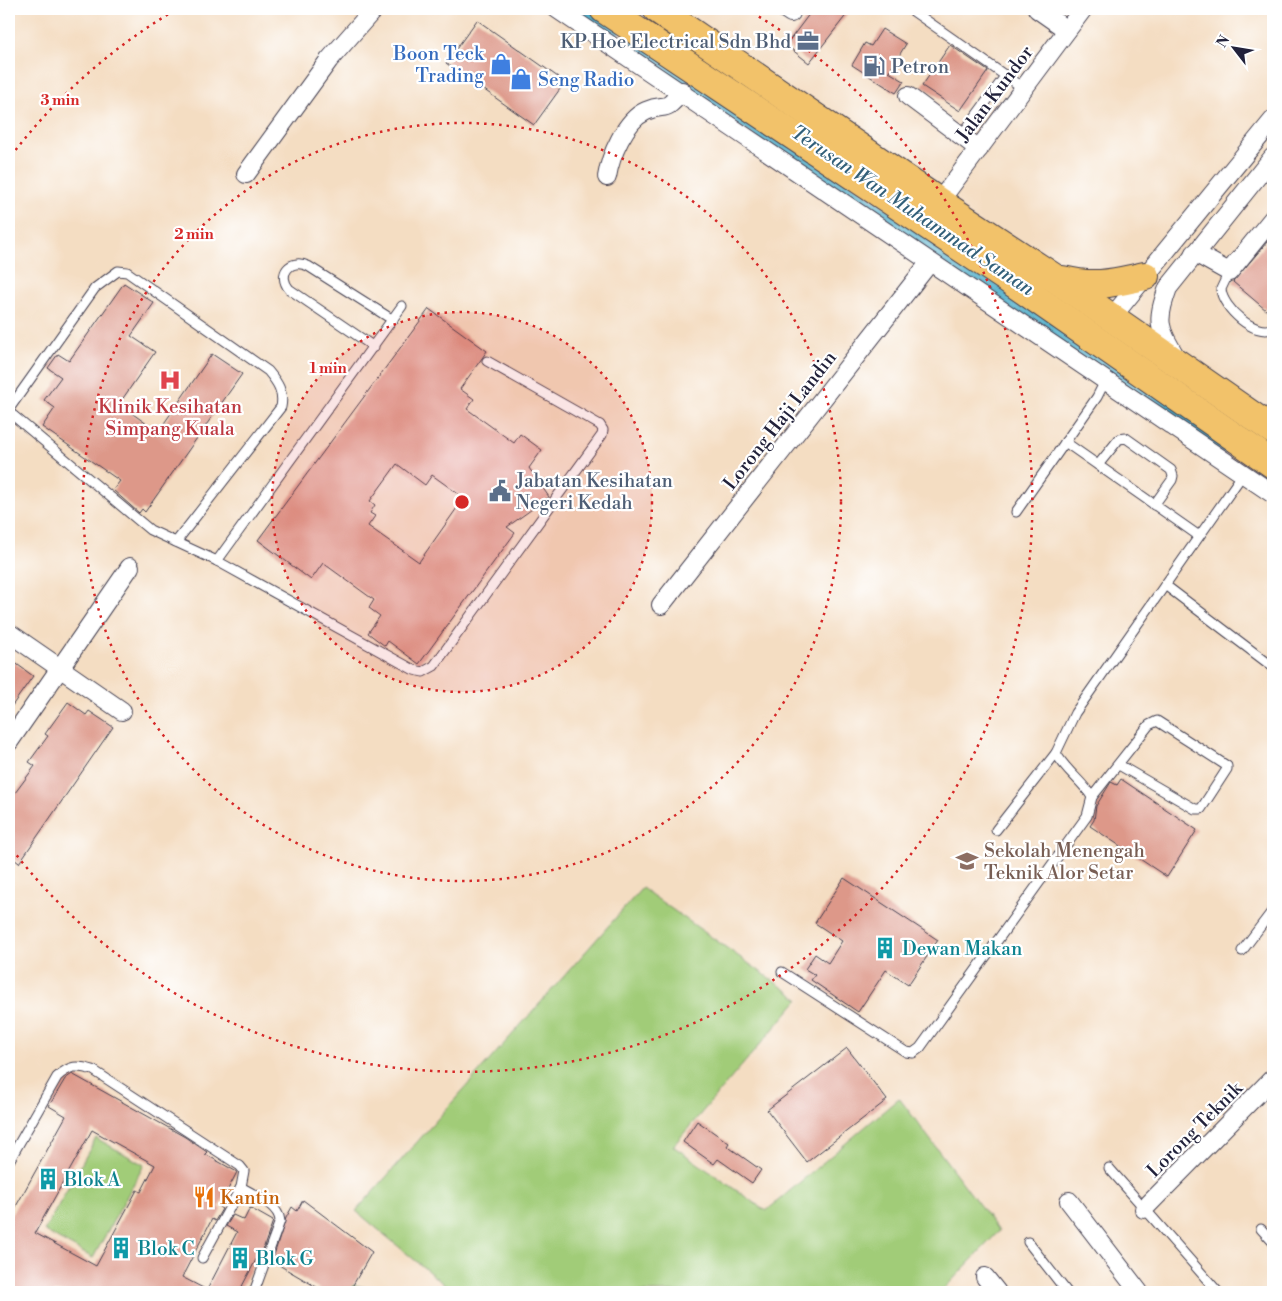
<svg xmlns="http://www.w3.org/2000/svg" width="1282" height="1301" viewBox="0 0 1282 1301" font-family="'Libre Bodoni',serif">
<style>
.green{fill:#a1cc78;stroke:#62775a}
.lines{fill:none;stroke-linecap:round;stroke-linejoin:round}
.canal{stroke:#48abc7;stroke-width:16}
.building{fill:#dd9889;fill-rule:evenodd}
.lane-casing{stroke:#423e4f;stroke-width:11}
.street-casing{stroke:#423e4f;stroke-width:20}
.primary-casing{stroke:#423e4f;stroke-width:30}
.lane{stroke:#fff;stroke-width:9}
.street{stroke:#fff;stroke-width:18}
.primary{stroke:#f2c26a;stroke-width:28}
.ring{fill:none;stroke:#d62828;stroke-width:2.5;stroke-dasharray:2.5 5}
.labels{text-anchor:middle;stroke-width:4.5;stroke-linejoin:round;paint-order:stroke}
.service-label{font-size:19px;fill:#4e5e75;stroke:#fff;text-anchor:start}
.shop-label{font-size:19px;fill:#366cbe;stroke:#fff;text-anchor:end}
.street-label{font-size:19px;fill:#22223b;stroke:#fff}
.health-label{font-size:19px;fill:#be3a42;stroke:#fff}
.education-label{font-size:19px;fill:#785e54;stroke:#fff;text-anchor:start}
.culture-label{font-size:19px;fill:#0d838f;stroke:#fff;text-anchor:start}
.food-label{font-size:19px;fill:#c56008;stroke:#fff;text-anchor:start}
.water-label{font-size:20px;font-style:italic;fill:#33607a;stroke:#fff}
.centre{fill:#d62828;stroke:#fff;stroke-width:2.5}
.ring-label{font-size:15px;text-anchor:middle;font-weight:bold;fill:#d62828;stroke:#fff;stroke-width:4.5;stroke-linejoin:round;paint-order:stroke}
</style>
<rect width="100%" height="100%" fill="#fff"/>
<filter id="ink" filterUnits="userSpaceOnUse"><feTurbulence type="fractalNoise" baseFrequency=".02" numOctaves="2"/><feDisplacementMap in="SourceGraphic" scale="10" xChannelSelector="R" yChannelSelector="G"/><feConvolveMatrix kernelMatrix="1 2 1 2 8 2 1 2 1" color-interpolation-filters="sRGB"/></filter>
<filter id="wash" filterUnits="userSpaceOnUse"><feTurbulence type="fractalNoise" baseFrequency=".0096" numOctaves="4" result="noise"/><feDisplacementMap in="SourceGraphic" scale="20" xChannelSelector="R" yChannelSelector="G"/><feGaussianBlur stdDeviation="1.12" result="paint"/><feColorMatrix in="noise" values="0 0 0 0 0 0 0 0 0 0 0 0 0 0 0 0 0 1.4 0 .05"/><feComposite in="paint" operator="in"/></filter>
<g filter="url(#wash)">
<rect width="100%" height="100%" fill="#f4ddc2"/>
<g class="green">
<polygon points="642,888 799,999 673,1146 766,1211 899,1098 999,1231 941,1292 453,1292 356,1211"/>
<polygon points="96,1138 144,1165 93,1258 44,1231"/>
<polygon points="354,1285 387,1292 312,1292"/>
</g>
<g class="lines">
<g class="canal">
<polyline points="580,9 612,30"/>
<polyline points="636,47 1223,446"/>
<polyline points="1270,479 1273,481"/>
</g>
</g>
<g id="blocks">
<g class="building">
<polygon points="813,9 851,9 809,63 786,45"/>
<polygon points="477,20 565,82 534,125 446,63"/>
<polygon points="882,29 906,44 889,72 904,81 896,93 852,65 865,43 871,46"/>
<polygon points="950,45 988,71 960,111 922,86"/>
<polygon points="1273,235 1273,316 1233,282"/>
<polygon points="124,283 154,303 131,336 155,352 119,404 158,432 212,354 242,374 145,512 142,509 139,513 113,490 120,481 42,427 55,408 44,400 61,377 48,368 58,354 69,361"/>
<path d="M429,309L487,351L460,389L474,399L467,409L514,443L520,434L542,450L529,468L549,497L507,527L515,533L419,664L388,641L385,646L368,633L380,616L369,608L374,600L323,563L311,580L258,540ZM397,464L425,485L432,475L464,498L419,562L368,526L375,516L370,513L375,505L370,501Z"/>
<polygon points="14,662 33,676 9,710 9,669"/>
<polygon points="68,702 86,715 89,711 113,727 19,863 9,855 9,801 35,766 29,762 48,736 45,734"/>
<polygon points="1121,779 1197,830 1167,877 1090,826 1094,820 1096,806 1111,782 1117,785"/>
<polygon points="844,878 938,940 908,985 886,970 858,1012 811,980 815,975 805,969 815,954 828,963 842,941 815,923"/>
<polygon points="847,1048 887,1100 807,1162 767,1110"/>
<path d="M72,1074L185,1137L207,1152L205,1154L237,1172L219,1207L222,1209L215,1221L212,1219L182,1277L207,1290L237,1232L226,1226L233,1215L244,1220L250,1208L273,1221L261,1255L259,1254L239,1292H17L9,1288V1219L66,1116L49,1106L65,1079ZM92,1130L155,1165L141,1192L137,1190L96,1266L35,1233Z"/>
<polygon points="697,1121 729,1143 727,1146 761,1170 752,1183 718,1159 714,1164 683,1142"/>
<polygon points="303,1200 372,1252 349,1292 325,1292 272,1261 286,1218 292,1207 297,1211"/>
</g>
</g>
</g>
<g filter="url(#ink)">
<use href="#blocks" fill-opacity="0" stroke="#423e4f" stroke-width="1"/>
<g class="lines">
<g class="lane-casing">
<g id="lane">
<polyline points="910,9 1023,88"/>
<polyline points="961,136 1006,75"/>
<path d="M1229,272L1221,289C1222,308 1256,338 1273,328"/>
<path d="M374,347L289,289C277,274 290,258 308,266L393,320"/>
<path d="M9,409L95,288L118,271L127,272L268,371C278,383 284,392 281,407L176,542"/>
<polyline points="9,412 150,530 217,561 414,670 423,672 434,666 602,435 603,430 600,425 487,361"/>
<polyline points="1065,442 1199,536"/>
<polyline points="1098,465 1119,439 1126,438 1171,470 1173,476 1172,480 1154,505"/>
<polyline points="1016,512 1097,397 1105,381"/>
<polyline points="217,561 402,306"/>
<polyline points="1165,585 1273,667"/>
<polyline points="1092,797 1149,725 1157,721 1227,766 1227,769 1201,809 1195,809 1119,765"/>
<polyline points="996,830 1056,753"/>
<polyline points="1242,951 1273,910"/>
<path d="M782,972L906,1052L913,1053L920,1048L1087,816L1092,797C1082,781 1065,770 1056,753L1075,713L1243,474"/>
<path d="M9,1161L57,1077C70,1065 77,1065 93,1070L240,1166L244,1171L241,1187L202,1258"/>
<polyline points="1109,1168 1218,1292"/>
<path d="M241,1187C254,1195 279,1205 280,1221L254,1292"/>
<polyline points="1261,1229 1273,1242"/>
<polyline points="1028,1242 1067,1292"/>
</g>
</g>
<g class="street-casing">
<g id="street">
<polyline points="557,9 1273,494"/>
<polyline points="785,9 791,13"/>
<polyline points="1037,9 1067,30"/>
<polyline points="908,96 979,149"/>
<polyline points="246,174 329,60 374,9"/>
<path d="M607,177C610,157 625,120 646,111C667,102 663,115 682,91"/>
<polyline points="939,202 1083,9"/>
<polyline points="1195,253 1229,272 1273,218"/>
<polyline points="1112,317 1273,120"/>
<path d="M1177,359C1159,328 1155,323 1168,288L1273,157"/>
<polyline points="661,605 930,262"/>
<polyline points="9,633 122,711"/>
<polyline points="9,742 130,567"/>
<polyline points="1069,1201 1139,1292"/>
<polyline points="1144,1209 1273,1078"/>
<polyline points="985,1277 997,1292"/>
</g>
</g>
<g class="primary-casing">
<g id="primary">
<polyline points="604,9 1008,279 1273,464"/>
<polyline points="657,9 939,202 1056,279 1273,430"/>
<path d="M1063,280C1096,288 1112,283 1145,276"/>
</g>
</g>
<use href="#lane" class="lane"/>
<use href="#street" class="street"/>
<use href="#primary" class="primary"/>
</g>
</g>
<circle cx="462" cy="502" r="190" fill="#d62828" fill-opacity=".12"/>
<g class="ring">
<circle cx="462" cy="502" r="190"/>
<circle cx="462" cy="502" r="379"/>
<path d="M11 156A569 569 0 0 1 177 9M746 9A569 569 0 1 1 11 848"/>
</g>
<defs>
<g id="office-bare" transform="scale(1.725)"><path d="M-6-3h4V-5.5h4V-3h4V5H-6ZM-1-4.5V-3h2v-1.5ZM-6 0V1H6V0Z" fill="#5c6f8a" stroke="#fff" stroke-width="2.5" paint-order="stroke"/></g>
<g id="shop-bare" transform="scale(1.725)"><path d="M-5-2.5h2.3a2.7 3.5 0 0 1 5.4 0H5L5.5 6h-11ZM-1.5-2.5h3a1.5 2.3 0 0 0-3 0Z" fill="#3f7fe0" stroke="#fff" stroke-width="2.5" paint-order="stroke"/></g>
<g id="fuel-bare" transform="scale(1.725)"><path d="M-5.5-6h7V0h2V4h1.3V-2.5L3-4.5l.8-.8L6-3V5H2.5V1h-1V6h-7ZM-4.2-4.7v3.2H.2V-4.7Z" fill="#5c6f8a" stroke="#fff" stroke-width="2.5" paint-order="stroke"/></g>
<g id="hospital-bare" transform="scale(1.725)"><path d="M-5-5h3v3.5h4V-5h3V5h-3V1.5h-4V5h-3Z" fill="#e0444e" stroke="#fff" stroke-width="2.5" paint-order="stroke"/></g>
<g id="civic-bare" transform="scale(1.725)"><path d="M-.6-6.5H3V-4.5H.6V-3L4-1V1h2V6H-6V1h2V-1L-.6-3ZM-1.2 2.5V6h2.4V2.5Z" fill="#5c6f8a" stroke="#fff" stroke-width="2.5" paint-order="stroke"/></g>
<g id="school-bare" transform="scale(1.725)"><path d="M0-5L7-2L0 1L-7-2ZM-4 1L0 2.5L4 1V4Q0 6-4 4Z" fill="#8d6e63" stroke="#fff" stroke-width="2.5" paint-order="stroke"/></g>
<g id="building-bare" transform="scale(1.725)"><path d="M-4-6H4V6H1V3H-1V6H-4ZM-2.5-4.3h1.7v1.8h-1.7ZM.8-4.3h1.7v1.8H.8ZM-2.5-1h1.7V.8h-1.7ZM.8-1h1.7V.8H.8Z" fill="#0f9aa8" stroke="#fff" stroke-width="2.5" paint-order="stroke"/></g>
<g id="restaurant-bare" transform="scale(1.725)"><path d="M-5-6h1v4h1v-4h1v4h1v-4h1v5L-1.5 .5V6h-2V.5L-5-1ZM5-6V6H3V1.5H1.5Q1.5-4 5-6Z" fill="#e8710a" stroke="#fff" stroke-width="2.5" paint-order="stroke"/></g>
</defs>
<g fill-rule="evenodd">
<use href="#office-bare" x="808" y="41"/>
<use href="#shop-bare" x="501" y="64"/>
<use href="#fuel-bare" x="874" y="66"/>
<use href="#shop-bare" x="521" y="79"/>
<use href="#hospital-bare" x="170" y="380"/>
<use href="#civic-bare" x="500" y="491"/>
<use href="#school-bare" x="967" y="861"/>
<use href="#building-bare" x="885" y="948"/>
<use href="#building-bare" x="48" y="1179"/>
<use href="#restaurant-bare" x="204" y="1197"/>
<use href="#building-bare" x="121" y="1248"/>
<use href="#building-bare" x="240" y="1258"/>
</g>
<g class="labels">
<g class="service-label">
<text x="791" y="48" text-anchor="end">KP Hoe Electrical Sdn Bhd</text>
<text x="891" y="73">Petron</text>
<text x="516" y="487">Jabatan Kesihatan<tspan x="516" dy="22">Negeri Kedah</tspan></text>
</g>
<g class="shop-label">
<text x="484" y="60">Boon Teck<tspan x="484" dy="22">Trading</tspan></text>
<text x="538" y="86" text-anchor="start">Seng Radio</text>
</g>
<g class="street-label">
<text transform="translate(994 93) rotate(-53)" y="7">Jalan Kundor</text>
<text transform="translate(779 420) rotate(-52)" y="7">Lorong Haji Landin</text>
<text transform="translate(1194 1129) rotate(-45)" y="7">Lorong Teknik</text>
</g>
<g class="health-label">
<text x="170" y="413">Klinik Kesihatan<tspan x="170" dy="22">Simpang Kuala</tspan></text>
</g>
<g class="education-label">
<text x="984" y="857">Sekolah Menengah<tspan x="984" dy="22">Teknik Alor Setar</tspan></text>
</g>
<g class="culture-label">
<text x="902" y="955">Dewan Makan</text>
<text x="64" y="1186">Blok A</text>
<text x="138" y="1255">Blok C</text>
<text x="256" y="1265">Blok G</text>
</g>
<g class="food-label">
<text x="220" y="1204">Kantin</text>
</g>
<g class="water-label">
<text transform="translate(913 210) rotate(34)" y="7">Terusan Wan Muhammad Saman</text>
</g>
</g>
<circle cx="462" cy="502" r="8" class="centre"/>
<g class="ring-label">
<text x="60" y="105">3 min</text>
<text x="194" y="239">2 min</text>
<text x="328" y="373">1 min</text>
</g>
<rect width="1282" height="1301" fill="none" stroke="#fff" stroke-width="30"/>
<g transform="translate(1234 48) rotate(301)" stroke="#ffffff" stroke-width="4" paint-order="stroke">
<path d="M0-4L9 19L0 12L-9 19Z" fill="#22223b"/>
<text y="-8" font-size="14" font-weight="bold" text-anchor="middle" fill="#22223b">N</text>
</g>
</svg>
